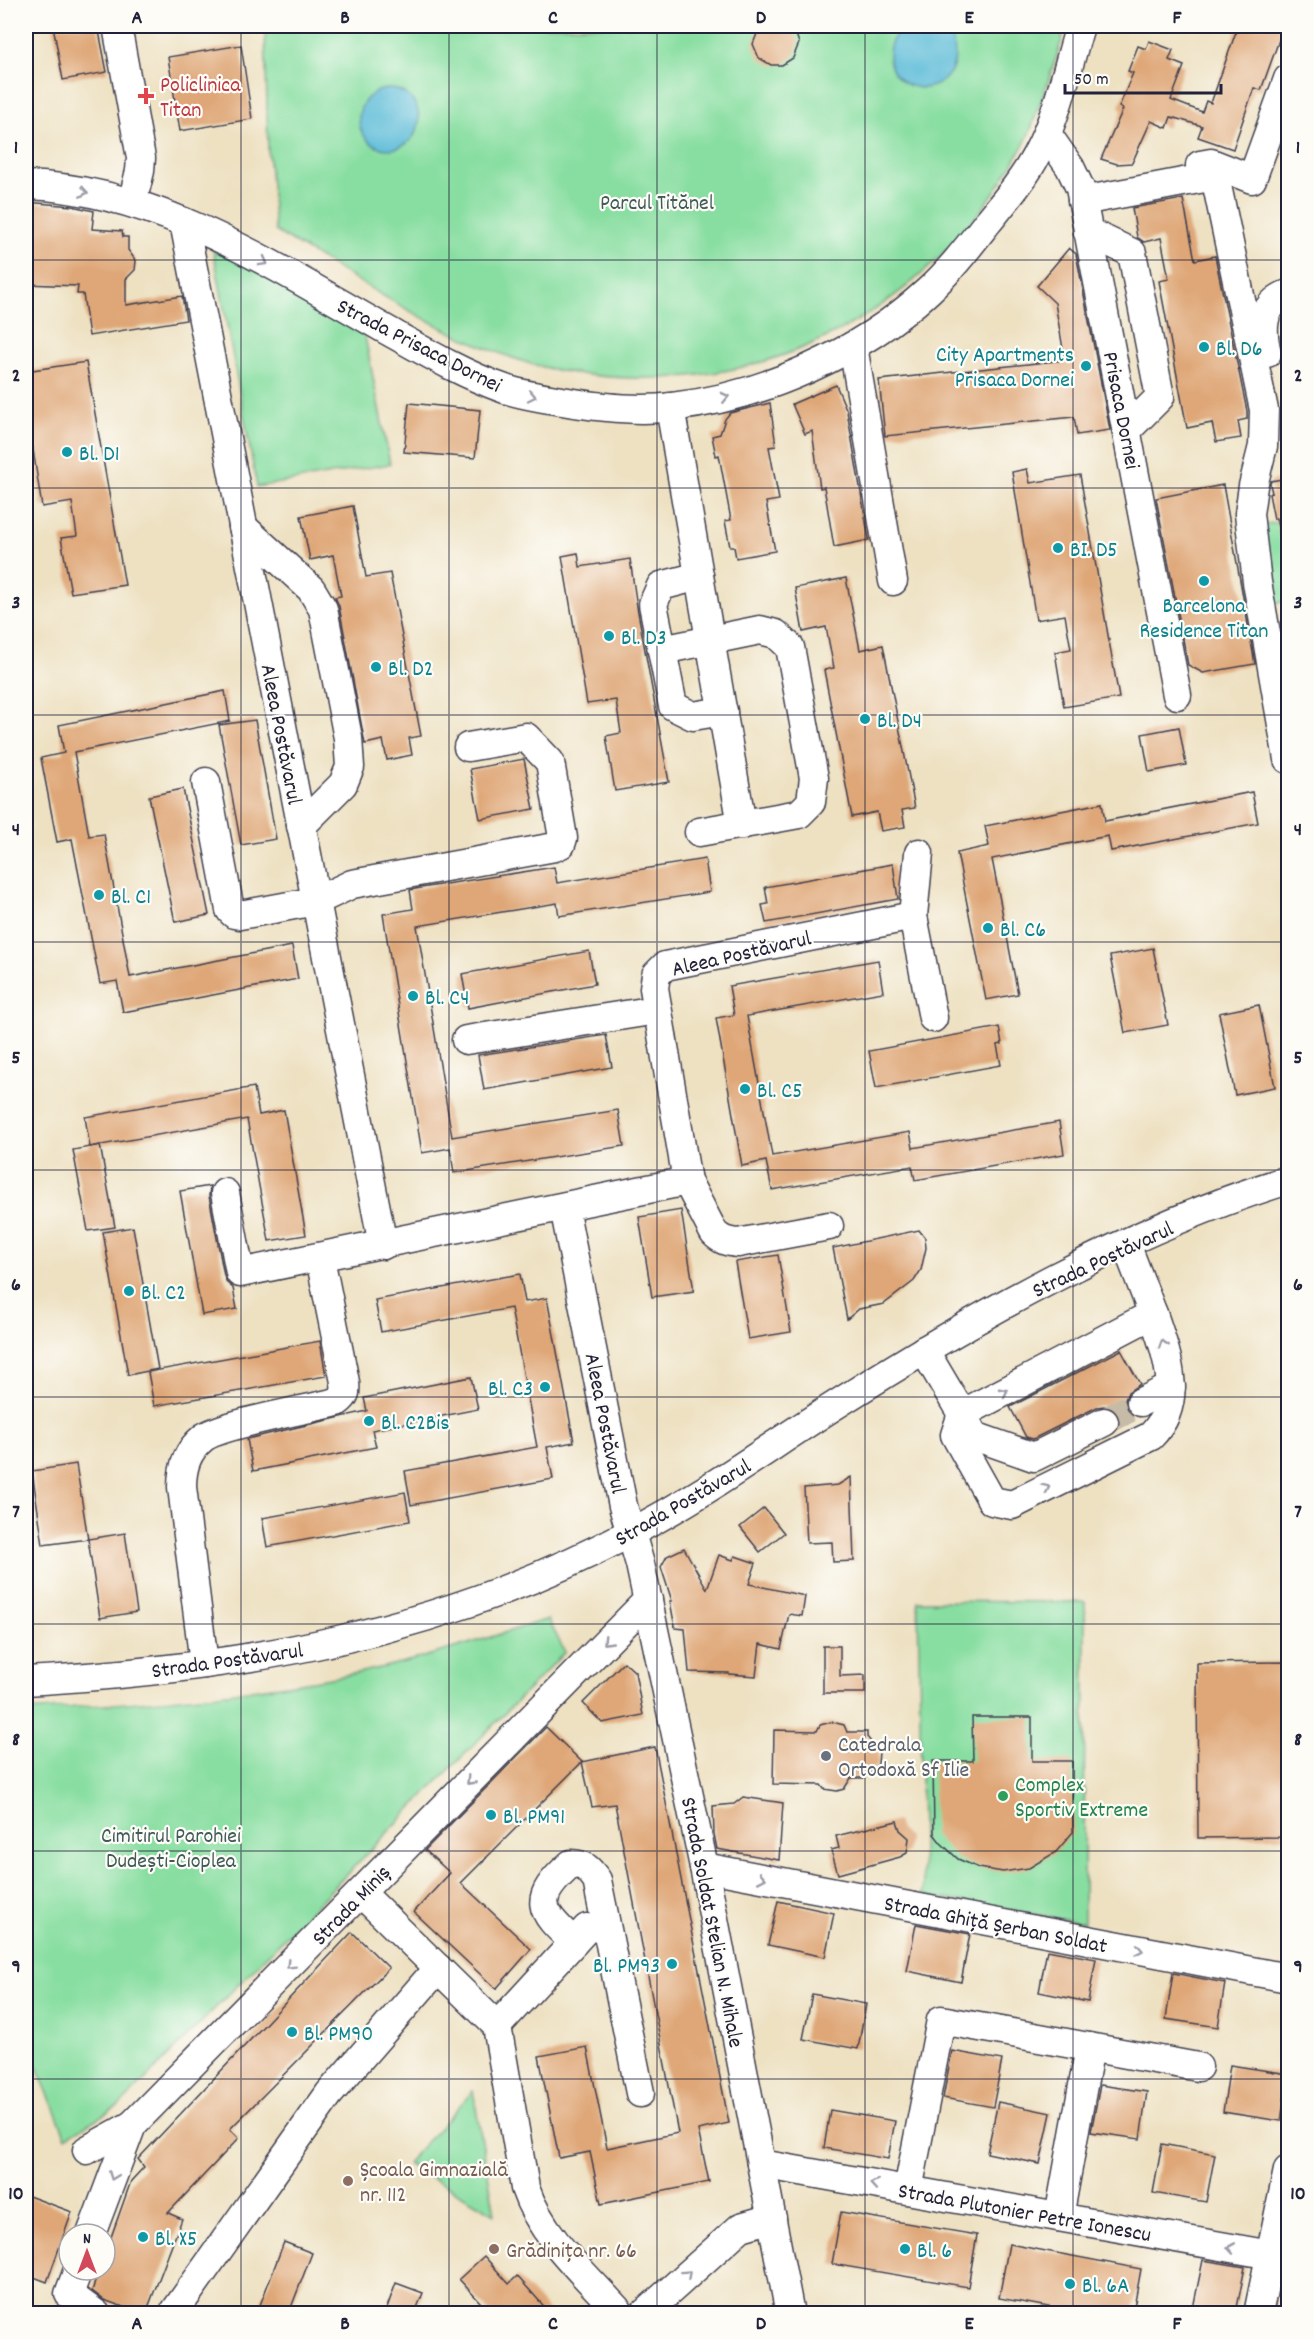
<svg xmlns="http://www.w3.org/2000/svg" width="1314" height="2339" viewBox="0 0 1314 2339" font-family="Dekko,sans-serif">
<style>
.green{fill:#88dea1;stroke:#55806e;stroke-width:1.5}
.water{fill:#5abbd8;stroke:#3e6e8a;stroke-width:1.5}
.building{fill:#dfa778}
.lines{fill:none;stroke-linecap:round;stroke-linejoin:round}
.minor-tunnel{stroke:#c5bba7;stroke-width:28;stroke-dasharray:28 14;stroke-linecap:butt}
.minor-casing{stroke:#413f4f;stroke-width:31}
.minor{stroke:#fff;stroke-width:28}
.oneway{stroke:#9c9ca7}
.grid{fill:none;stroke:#22223b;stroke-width:1.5;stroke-opacity:0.55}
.health-dot{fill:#e0444e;stroke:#fdfcf7;stroke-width:2}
.culture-dot{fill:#0f9aa8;stroke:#fdfcf7;stroke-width:2}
.worship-dot{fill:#6b7280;stroke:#fdfcf7;stroke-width:2}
.leisure-dot{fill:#2e9e5b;stroke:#fdfcf7;stroke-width:2}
.education-dot{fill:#8d6e63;stroke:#fdfcf7;stroke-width:2}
.labels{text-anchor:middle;stroke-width:4.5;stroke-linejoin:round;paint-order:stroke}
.health-label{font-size:22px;fill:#be3a42;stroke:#fdfcf7;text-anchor:start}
.park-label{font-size:22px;fill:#415a5a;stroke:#fdfcf7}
.street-label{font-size:22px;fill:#22223b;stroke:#fdfcf7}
.culture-label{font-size:22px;fill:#0d838f;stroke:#fdfcf7;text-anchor:start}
.worship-label{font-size:22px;fill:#5b616d;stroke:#fdfcf7;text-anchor:start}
.leisure-label{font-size:22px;fill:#27864d;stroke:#fdfcf7;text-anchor:start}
.education-label{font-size:22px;fill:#785e54;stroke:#fdfcf7;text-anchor:start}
.neatline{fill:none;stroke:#22223b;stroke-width:2}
.grid-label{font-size:20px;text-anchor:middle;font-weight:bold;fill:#22223b}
</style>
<rect width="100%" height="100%" fill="#fdfcf7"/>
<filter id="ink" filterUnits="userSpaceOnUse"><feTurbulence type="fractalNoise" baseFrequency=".0167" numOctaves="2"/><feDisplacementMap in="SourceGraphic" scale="12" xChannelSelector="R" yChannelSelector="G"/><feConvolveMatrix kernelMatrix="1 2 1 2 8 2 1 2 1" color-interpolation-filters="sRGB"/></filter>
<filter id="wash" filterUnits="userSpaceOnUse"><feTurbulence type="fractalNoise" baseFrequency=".008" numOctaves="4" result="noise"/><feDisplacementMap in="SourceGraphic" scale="24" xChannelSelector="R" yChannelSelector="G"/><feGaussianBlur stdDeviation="1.35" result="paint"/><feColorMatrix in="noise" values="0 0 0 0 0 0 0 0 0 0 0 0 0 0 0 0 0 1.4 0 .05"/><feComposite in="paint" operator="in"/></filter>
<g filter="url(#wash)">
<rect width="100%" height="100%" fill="#eee1c2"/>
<g class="green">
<path d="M265,26H1066C1058,53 1049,80 1039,106C1034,119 1031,132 1024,144C944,291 801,383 632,378C598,377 561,373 528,363C437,335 357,279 275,231L268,150Z"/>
<polygon points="211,238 361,316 390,464 257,487"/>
<polygon points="1288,520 1288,601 1272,604 1258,526"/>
<polygon points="918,1601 1085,1602 1084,1923 923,1895"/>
<path d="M548,1619L565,1652L120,2105L66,2137L26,2041V1711C132,1703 237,1695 342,1676C412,1663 481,1640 548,1619Z"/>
<polygon points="473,2091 495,2214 407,2163"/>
</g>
<g class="water">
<circle cx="922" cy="55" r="33"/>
<circle cx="389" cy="119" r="30"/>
</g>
<g id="blocks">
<g class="building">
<polygon points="53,26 98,26 107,72 63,80"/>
<polygon points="760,26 793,26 799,43 793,58 782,65 771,65 759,58 753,44"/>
<polygon points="1238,26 1284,26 1261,90 1254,88 1233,149 1198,137 1202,126 1171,117 1167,128 1151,121 1132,163 1117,164 1101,159 1123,109 1119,107 1133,73 1128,71 1138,46 1146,49 1149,41 1173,50 1169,60 1184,66 1171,100 1202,112 1206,101 1211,103"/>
<polygon points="241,45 252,119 180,131 168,57"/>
<polygon points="1183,199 1195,260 1215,256 1247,411 1247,419 1238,421 1241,438 1216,442 1212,423 1187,428 1159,281 1169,279 1161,238 1144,242 1137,237 1132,208"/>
<polygon points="26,202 72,206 94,211 92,229 122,231 123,237 128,237 128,250 136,261 135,270 126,279 126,305 182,296 186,320 89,336 83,294 77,294 78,286 26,284"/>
<polygon points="1069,248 1076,254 1110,430 1077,435 1074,417 885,436 879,380 1065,360 1055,303 1037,286"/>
<polygon points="86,362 125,585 71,593 61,538 77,536 72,502 42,507 26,405 26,371"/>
<polygon points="836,385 847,411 869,540 834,547 824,487 820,488 812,431 805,434 792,404"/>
<polygon points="409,403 480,410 475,458 404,452"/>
<polygon points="770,403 776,446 769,447 779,500 766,502 775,551 736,558 734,547 730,547 725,521 731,520 719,455 716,456 712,436 720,434 725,419 730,413"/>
<polygon points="1027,469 1030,483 1080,475 1119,698 1064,707 1055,652 1071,649 1065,615 1036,620 1012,472"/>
<polygon points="1288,478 1288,536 1280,537 1276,518 1274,519 1269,494 1272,493 1270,484 1271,481"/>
<polygon points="1223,485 1255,664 1203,673 1188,665 1156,498"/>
<polygon points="353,506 366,577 390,573 421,736 409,738 412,755 387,760 383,740 365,744 339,606 335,597 341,596 333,555 310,560 301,516"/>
<polygon points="578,553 580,567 630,559 637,607 669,782 615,791 606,736 621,733 616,700 587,704 562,556"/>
<polygon points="846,578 860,650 883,645 915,808 902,810 905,827 881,831 877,812 852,817 824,670 834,668 826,627 803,632 795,588"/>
<polygon points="225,691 230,721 74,752 89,836 104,834 130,977 292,946 298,979 123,1012 117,981 100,984 72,839 57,842 41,758 64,753 59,725"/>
<polygon points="255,720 276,839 241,845 219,725"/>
<polygon points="1179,727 1186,765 1149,772 1142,734"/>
<polygon points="524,759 534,809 480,819 470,769"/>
<polygon points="183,789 209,915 175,922 149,796"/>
<polygon points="1252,792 1258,823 1111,851 1108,836 992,859 1018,994 986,1000 957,853 989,846 985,826 1102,803 1105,821"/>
<polygon points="705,859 710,892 559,916 557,903 417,926 452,1137 618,1110 624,1146 454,1173 450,1148 422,1153 383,914 413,909 410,890 421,888 554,867 557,883"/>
<polygon points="893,864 898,899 766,923 762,905 768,904 765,887"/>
<polygon points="1153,948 1168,1025 1125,1033 1110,956"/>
<polygon points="589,951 595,984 468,1008 462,974"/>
<polygon points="878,960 883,992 747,1016 772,1156 910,1132 913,1148 1059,1122 1064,1154 915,1180 912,1166 772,1190 766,1161 742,1166 716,1018 734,1015 729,986"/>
<polygon points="1259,1005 1275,1087 1235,1095 1219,1013"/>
<polygon points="999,1027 1002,1044 997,1045 1001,1065 876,1088 869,1051"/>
<polygon points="606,1035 612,1067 484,1090 478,1055"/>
<polygon points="254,1087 259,1115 284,1110 306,1235 269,1241 247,1119 90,1147 85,1117"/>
<polygon points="100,1145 115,1227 88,1231 73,1150"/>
<polygon points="210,1186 209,1196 224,1276 227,1283 233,1288 237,1309 202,1315 180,1191"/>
<polygon points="681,1210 694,1291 652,1297 639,1217"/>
<polygon points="133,1227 158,1369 128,1375 103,1232"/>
<polygon points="919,1230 925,1238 926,1248 921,1270 914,1281 884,1304 859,1309 847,1319 833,1248"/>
<polygon points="778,1255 791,1332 748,1339 735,1262"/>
<polygon points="520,1274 525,1302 547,1298 574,1442 547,1447 553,1479 411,1505 405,1471 537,1447 511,1308 381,1332 375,1300"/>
<polygon points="320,1341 326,1376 154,1406 148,1372"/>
<polygon points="1121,1350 1140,1384 1128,1392 1125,1400 1126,1409 1132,1416 1120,1422 1119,1415 1114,1409 1104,1406 1097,1407 1033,1439 1026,1437 1010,1407"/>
<polygon points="471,1377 478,1409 372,1430 376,1447 253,1471 247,1439 367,1411 364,1398"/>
<polygon points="76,1464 88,1539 43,1545 32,1471"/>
<polygon points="851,1477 854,1561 833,1562 832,1542 807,1543 804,1488 838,1485"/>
<polygon points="405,1492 410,1521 267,1547 262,1518"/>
<polygon points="764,1508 784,1533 760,1552 740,1527"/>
<polygon points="125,1533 137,1612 100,1618 88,1539"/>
<polygon points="684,1548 707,1589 719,1555 733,1560 735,1556 756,1563 749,1584 805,1596 802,1616 789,1614 781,1649 760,1644 756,1676 729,1674 729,1673 689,1672 685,1629 675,1628 670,1601 672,1601 661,1567 667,1556"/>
<polygon points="823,1646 840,1646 840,1676 865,1675 865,1693 823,1693"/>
<polygon points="624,1662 635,1672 643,1715 602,1723 583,1703"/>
<polygon points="1288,1662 1288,1837 1198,1838 1197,1663"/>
<polygon points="972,1717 1032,1717 1032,1761 1072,1761 1073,1832 1056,1852 1029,1868 1003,1872 979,1868 958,1859 941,1843 934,1834 933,1761 973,1761"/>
<polygon points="832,1722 844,1725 847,1732 867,1732 867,1737 879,1752 878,1764 864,1778 851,1778 844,1789 837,1791 824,1789 821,1785 773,1784 774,1730 817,1731 820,1725"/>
<polygon points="546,1727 582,1762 461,1883 531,1949 496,1989 414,1912 450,1873 425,1850"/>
<polygon points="655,1747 729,2123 698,2130 709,2182 601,2204 590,2152 559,2158 539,2056 587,2047 607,2148 678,2133 615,1804 592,1807 582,1762"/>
<polygon points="743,1797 783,1803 779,1860 717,1849 714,1834 713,1806 734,1804"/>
<polygon points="897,1821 900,1830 909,1838 907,1853 900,1857 838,1874 831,1850 839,1848 836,1836"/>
<polygon points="778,1901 834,1913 825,1957 768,1945"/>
<polygon points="916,1924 970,1934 961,1982 907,1971"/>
<polygon points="352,1932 389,1968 230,2129 239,2138 168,2213 182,2219 146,2313 140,2313 104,2300 92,2291 99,2270 105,2270 105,2254 131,2181 144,2167 138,2159"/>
<polygon points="1047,1950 1096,1959 1088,2002 1039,1992"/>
<polygon points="1173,1973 1225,1983 1218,2027 1166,2019"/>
<polygon points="812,1994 866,2004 858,2049 803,2039"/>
<polygon points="952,2051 1002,2060 993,2107 943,2098"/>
<polygon points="1230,2065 1288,2074 1281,2121 1223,2112"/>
<polygon points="1100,2085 1147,2092 1140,2139 1091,2132"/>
<polygon points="998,2102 1051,2113 1040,2164 987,2153"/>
<polygon points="830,2110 895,2121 888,2159 824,2148"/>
<polygon points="1162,2144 1215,2154 1206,2202 1153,2193"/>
<polygon points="26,2195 72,2212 47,2282 26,2274"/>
<polygon points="841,2212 977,2235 968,2287 832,2264"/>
<polygon points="284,2242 312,2253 289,2313 257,2313"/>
<polygon points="1009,2244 1141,2269 1133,2313 1081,2313 999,2298"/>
<polygon points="484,2256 509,2284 517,2276 550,2313 490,2313 459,2279"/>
<polygon points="1203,2260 1245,2267 1236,2313 1192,2313"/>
<polygon points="396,2283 423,2293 415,2313 385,2313"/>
</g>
</g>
</g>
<g filter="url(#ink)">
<use href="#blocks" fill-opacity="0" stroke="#413f4f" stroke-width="1.5"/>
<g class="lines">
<polyline class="minor-tunnel" points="1104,1422 1141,1402"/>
<g class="minor-casing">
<g id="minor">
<polyline points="117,26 141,158 140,171 132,203"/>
<polyline points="1047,134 1070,167 1080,188 1177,695"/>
<polyline points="1200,165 1211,163 1252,179 1288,79"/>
<path d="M26,185C157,189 272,265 383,328C422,350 462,374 505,389C523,395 543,398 562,401C597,407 636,412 672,407C762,397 861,353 928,291C950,271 969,246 987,223C1005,201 1024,179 1037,154C1058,115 1067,68 1080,26"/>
<polyline points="1082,201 1215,176 1264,410 1263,446 1253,486 1249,514 1257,582 1288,759"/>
<polyline points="184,222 383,1245"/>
<polyline points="1088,232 1132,253 1160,397 1127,430"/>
<polyline points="853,346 893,581"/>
<path d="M1267,353C1261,329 1261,304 1288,294"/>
<polyline points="670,407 742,825"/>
<polyline points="243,527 311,589 323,609 348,738 350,767 343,784 301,826"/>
<polyline points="699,576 661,586 653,604 673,706 693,716 723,711"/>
<polyline points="662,650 760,630 776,634 790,647 814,778 811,802 799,814 699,832"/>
<polyline points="206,782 230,910 234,914 240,915 316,901 352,884 555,847 561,844 563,838 550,762 526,737 468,747"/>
<polyline points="913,916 919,853"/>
<polyline points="466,1040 657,1010"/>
<path d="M687,1181L714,1233C721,1240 727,1242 738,1243L829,1226"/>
<polyline points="225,1193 240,1273 687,1181 654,988 656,975 665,966 913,916 933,1018"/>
<polyline points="564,1207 623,1506 640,1564 704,1867 790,2314"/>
<polyline points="924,1350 962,1414 1153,1314 1126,1244"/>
<polyline points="1141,1402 1171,1387"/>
<path d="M962,1414L955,1435L992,1501L1012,1505L1151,1436C1186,1401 1166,1353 1153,1314"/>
<polyline points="962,1414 974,1436 1034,1457 1104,1422"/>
<path d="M204,1664L182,1487C182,1467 187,1451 203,1438C221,1424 310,1409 337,1402C346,1396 346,1392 345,1382L320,1258"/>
<path d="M26,1681C241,1669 439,1634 632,1532C704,1495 769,1447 837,1404C976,1316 1131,1228 1288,1180"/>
<polyline points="704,1867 1288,1978"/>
<path d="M361,1893L497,2026L525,2188C542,2238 586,2275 621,2314"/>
<path d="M574,1942C538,1910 532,1899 571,1864C585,1864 589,1869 597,1880L640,2093"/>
<polyline points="497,2026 587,1928"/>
<polyline points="87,2150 132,2125"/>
<polyline points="761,2164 1288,2258"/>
<polyline points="908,2190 941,2020 1198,2067"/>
<polyline points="1059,2217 1090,2047"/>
<polyline points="91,2234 132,2125 648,1600"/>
<polyline points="78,2270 69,2294 96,2314"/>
<polyline points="173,2314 329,2094 438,1968"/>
<polyline points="644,2314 741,2227 772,2218"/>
<polyline points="1258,2314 1288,2170"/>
</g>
</g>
<use href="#minor" class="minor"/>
</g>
<defs><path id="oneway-chevron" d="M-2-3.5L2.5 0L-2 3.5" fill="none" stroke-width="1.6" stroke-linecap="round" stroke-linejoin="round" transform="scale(1.5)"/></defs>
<g class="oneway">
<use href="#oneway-chevron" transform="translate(84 192) rotate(9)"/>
<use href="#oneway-chevron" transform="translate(264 262) rotate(29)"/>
<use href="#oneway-chevron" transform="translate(532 396) rotate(12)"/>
<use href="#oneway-chevron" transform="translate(725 397) rotate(-13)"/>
<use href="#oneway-chevron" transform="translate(1163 1344) rotate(-108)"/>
<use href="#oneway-chevron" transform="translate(1004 1392) rotate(-28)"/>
<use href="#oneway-chevron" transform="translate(1046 1488) rotate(-26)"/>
<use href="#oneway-chevron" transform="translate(607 1641) rotate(134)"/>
<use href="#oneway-chevron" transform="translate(470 1781) rotate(134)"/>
<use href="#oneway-chevron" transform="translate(762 1878) rotate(11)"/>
<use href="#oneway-chevron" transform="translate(1139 1950) rotate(11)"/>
<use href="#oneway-chevron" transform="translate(290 1965) rotate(135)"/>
<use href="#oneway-chevron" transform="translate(113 2176) rotate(111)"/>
<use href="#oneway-chevron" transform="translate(874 2184) rotate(-170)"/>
<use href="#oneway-chevron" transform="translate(1231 2248) rotate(-170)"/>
<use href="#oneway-chevron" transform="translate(687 2274) rotate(-42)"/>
</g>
</g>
<path class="grid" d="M241,26V2314M449,26V2314M657,26V2314M865,26V2314M1073,26V2314M26,260H1288M26,488H1288M26,715H1288M26,942H1288M26,1170H1288M26,1397H1288M26,1624H1288M26,1851H1288M26,2079H1288"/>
<path class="health-dot" d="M143 87h6v6h6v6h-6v6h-6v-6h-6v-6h6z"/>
<g class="culture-dot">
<circle cx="1204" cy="347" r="6"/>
<circle cx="1086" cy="366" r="6"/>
<circle cx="67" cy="452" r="6"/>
<circle cx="1058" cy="548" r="6"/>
<circle cx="1204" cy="581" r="6"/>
<circle cx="609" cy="636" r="6"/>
<circle cx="376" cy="667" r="6"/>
<circle cx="865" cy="719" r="6"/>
<circle cx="99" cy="895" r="6"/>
<circle cx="988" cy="928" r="6"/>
<circle cx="413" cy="996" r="6"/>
<circle cx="745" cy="1089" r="6"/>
<circle cx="129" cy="1291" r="6"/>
<circle cx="545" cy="1387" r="6"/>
<circle cx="369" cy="1421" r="6"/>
<circle cx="491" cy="1815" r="6"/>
<circle cx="672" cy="1964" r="6"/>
<circle cx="292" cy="2032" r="6"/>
<circle cx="143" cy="2237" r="6"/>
<circle cx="905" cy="2249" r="6"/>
<circle cx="1070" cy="2284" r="6"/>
</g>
<circle class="worship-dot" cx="826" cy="1756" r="6"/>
<circle class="leisure-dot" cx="1003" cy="1796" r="6"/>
<g class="education-dot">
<circle cx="348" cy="2181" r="6"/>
<circle cx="494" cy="2249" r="6"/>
</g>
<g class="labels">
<g class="health-label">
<text x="160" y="91">Policlinica<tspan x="160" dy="25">Titan</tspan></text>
</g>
<g class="park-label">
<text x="657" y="209">Parcul Titănel</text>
<text x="171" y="1842">Cimitirul Parohiei<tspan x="171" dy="25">Dudești-Cioplea</tspan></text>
</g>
<g class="street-label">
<text transform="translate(420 344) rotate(27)" y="8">Strada Prisaca Dornei</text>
<text transform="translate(1123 410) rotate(79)" y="8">Prisaca Dornei</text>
<text transform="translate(283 734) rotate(79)" y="8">Aleea Postăvarul</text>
<text transform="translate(741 952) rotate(-13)" y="8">Aleea Postăvarul</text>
<text transform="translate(1102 1258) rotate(-25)" y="8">Strada Postăvarul</text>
<text transform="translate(607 1423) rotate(79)" y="8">Aleea Postăvarul</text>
<text transform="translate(682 1501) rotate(-30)" y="8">Strada Postăvarul</text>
<text transform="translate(227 1659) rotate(-8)" y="8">Strada Postăvarul</text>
<text transform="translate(350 1904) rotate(-46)" y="8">Strada Miniș</text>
<text transform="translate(714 1922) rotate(79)" y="8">Strada Soldat Stelian N. Mihale</text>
<text transform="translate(996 1923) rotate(11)" y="8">Strada Ghiță Șerban Soldat</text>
<text transform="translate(1025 2211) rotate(10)" y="8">Strada Plutonier Petre Ionescu</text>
</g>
<g class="culture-label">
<text x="1216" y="355">Bl. D6</text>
<text x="1074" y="361" text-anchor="end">City Apartments<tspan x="1074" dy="25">Prisaca Dornei</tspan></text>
<text x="79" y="460">Bl. D1</text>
<text x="1070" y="556">BI. D5</text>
<text x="1204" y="612" text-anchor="middle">Barcelona<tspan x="1204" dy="25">Residence Titan</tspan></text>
<text x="621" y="644">Bl. D3</text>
<text x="388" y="675">Bl. D2</text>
<text x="877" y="727">Bl. D4</text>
<text x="111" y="903">Bl. C1</text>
<text x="1000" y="936">Bl. C6</text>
<text x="425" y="1004">Bl. C4</text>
<text x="757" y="1097">Bl. C5</text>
<text x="141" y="1299">Bl. C2</text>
<text x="533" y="1395" text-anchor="end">Bl. C3</text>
<text x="381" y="1429">Bl. C2Bis</text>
<text x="503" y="1823">Bl. PM91</text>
<text x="660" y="1972" text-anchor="end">Bl. PM93</text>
<text x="304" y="2040">Bl. PM90</text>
<text x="155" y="2245">Bl. X5</text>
<text x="917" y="2257">Bl. 6</text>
<text x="1082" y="2292">Bl. 6A</text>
</g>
<g class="worship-label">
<text x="838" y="1751">Catedrala<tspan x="838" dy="25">Ortodoxă Sf Ilie</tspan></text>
</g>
<g class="leisure-label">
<text x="1015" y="1791">Complex<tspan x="1015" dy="25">Sportiv Extreme</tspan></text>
</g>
<g class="education-label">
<text x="360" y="2176">Școala Gimnazială<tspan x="360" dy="25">nr. 112</tspan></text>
<text x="506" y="2257">Grădinița nr. 66</text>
</g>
</g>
<rect width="1314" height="2339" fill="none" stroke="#fdfcf7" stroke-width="66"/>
<g transform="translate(87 2252)"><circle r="28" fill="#fdfcf7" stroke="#a5a5ac" stroke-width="1.5"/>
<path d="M0-4.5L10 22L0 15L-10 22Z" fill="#d1495b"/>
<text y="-9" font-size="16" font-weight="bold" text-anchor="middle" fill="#22223b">N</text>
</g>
<path d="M1065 84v9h156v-9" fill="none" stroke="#22223b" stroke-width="3"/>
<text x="1074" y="84" font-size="18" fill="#22223b" stroke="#fdfcf7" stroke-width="4.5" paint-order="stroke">50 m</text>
<rect x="33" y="33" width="1248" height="2273" class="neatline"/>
<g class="grid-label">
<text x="137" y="23">A</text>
<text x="345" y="23">B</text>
<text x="553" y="23">C</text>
<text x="761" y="23">D</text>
<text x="969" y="23">E</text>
<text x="1177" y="23">F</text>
<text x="16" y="153">1</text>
<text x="1298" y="153">1</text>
<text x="16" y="381">2</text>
<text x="1298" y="381">2</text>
<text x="16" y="608">3</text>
<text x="1298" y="608">3</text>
<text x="16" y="835">4</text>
<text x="1298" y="835">4</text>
<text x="16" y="1063">5</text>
<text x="1298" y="1063">5</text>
<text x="16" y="1290">6</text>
<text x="1298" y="1290">6</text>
<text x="16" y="1517">7</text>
<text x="1298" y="1517">7</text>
<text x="16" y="1745">8</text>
<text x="1298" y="1745">8</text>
<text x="16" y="1972">9</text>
<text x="1298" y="1972">9</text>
<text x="16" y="2199">10</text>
<text x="1298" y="2199">10</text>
<text x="137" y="2329">A</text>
<text x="345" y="2329">B</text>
<text x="553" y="2329">C</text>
<text x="761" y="2329">D</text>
<text x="969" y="2329">E</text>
<text x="1177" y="2329">F</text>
</g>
</svg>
